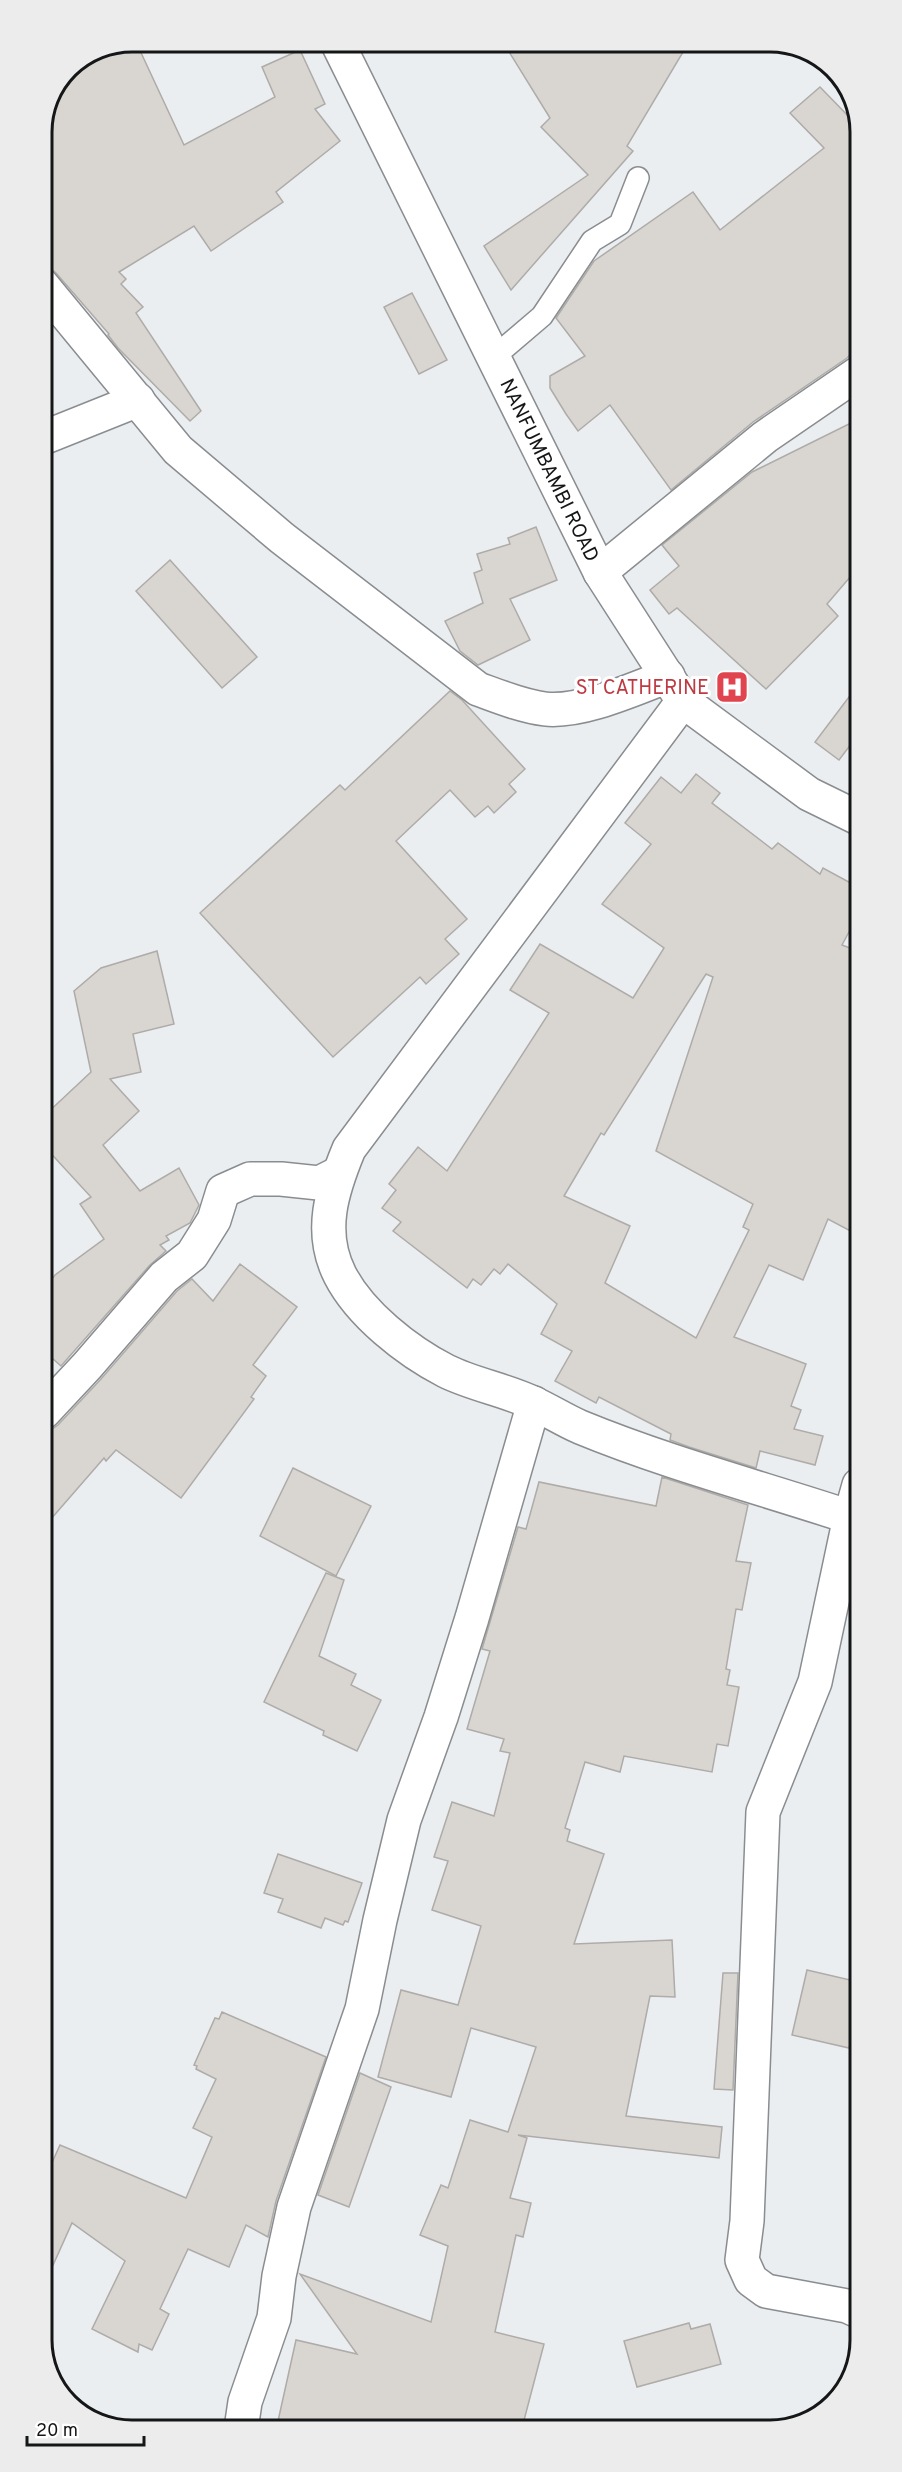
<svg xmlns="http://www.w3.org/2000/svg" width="902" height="2472" viewBox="0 0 902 2472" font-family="Overpass,sans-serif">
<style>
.building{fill:#d9d6d2;stroke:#aeaba8;stroke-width:1.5;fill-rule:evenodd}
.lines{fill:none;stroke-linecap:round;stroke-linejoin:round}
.service-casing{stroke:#8a8d90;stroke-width:24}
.minor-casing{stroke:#8a8d90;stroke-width:36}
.tertiary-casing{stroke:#8a8d90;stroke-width:36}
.service{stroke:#fff;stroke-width:21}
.minor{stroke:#fff;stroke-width:33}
.tertiary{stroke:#fff;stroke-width:33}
.labels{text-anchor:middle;stroke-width:6;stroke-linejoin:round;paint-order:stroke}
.street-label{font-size:20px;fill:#151617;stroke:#fff}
.health-label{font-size:20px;fill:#be3a42;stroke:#fff;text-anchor:end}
.rim{fill:none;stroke:#151617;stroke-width:3}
</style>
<rect width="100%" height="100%" fill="#eaeef1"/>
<g class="building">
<polygon points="132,42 136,42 184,145 275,97 262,67 300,50 325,104 315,109 340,141 276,192 283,202 211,251 194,226 119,272 126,279 121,284 143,307 136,313 201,411 190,421 118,348 108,335 109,334 56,273 42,261 42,127 69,68"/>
<polygon points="503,42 689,42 627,146 633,151 511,290 484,246 588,175 541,127 550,118"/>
<polygon points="820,87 855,123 857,122 857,348 847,358 753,422 671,490 610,405 578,431 566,414 550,388 550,376 585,356 556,318 594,261 693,192 720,230 824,148 790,113"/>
<polygon points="412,293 447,360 419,374 384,307"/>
<polygon points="857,420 857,569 827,604 838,616 766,689 677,608 669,614 650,590 679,566 662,545 752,472"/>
<polygon points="536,527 557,580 510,599 530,640 478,665 460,651 445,621 483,603 474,573 482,570 477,554 510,544 508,538"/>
<polygon points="170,560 257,657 222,688 136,591"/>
<polygon points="858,685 858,735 839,760 815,742"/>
<polygon points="450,691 462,700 525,769 509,784 516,792 494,813 488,806 475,817 450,790 396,841 467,919 445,939 459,954 426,984 420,977 333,1057 200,913 340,785 345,790"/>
<path d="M696,774L720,793L712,803L772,849L778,843L820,874L823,868L858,887V915L842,945L858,951V1235L828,1219L803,1280L769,1265L734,1337L806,1364L791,1406L801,1410L794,1429L823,1436L815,1465L760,1451L756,1468L689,1447L670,1440L671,1434L599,1397L596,1403L555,1381L572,1351L541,1334L557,1304L508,1264L500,1274L494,1269L481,1285L473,1279L467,1288L393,1231L401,1222L382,1208L396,1190L389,1184L418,1147L447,1171L549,1013L510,990L540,944L633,998L664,948L602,904L651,844L625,823L661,777L681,793ZM706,974L713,977L656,1151L753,1204L743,1227L749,1230L696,1338L605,1283L630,1226L564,1196L601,1133L604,1135Z"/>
<polygon points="157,951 174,1024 133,1034 141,1072 110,1079 139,1111 103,1145 140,1191 179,1168 199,1205 190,1223 166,1236 169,1240 160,1245 166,1251 150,1265 61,1366 44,1351 44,1289 55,1275 104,1239 80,1204 91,1197 44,1146 44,1116 91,1072 74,991 101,968"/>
<polygon points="240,1264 297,1307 253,1365 266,1376 251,1397 254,1399 181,1498 116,1450 106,1461 104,1458 44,1527 44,1435 58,1425 101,1379 177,1291 192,1279 213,1301"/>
<polygon points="293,1468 371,1506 336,1576 260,1536"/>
<polygon points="662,1477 748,1505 736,1561 751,1563 742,1610 736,1609 726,1669 730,1670 727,1685 739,1687 728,1746 717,1744 712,1772 624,1756 620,1772 585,1762 565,1828 570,1830 567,1841 604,1854 574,1944 672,1940 675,1997 650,1996 626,2116 722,2127 719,2158 518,2135 527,2138 510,2198 531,2203 523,2237 516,2235 495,2332 544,2344 522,2428 315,2429 278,2421 296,2340 357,2354 300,2274 431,2322 448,2246 420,2235 441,2185 448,2188 470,2120 508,2132 536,2047 471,2028 451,2097 378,2077 401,1990 458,2005 481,1926 432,1910 448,1861 434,1857 452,1802 494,1816 510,1753 500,1751 504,1739 467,1729 490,1651 482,1649 518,1527 526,1529 539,1482 656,1506"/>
<polygon points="326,1573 344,1580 319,1656 356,1674 351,1685 381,1700 357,1751 323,1735 324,1731 264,1702"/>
<polygon points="278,1854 362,1883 348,1922 345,1921 343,1925 325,1918 321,1928 278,1912 283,1899 264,1893"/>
<polygon points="807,1970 859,1982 860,2003 849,2048 792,2035"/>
<polygon points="723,1973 738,1973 733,2090 714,2089"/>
<polygon points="222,2012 326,2057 276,2201 268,2237 246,2225 229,2267 188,2249 160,2309 169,2314 152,2350 139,2344 138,2352 92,2329 125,2261 72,2223 45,2283 45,2178 60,2145 186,2198 212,2137 193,2128 216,2079 196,2069 197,2066 194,2065 215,2018 219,2019"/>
<polygon points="360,2073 391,2087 349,2207 318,2195"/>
<polygon points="689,2323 691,2329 710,2324 721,2364 637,2387 624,2341"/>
</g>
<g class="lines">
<g class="service-casing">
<polyline id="service" points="494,357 542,316 592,241 620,224 638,178"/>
</g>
<g class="minor-casing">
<g id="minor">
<path d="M42,285L178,450L282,538L478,689C500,697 522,706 545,709C581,713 634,689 668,676"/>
<polyline points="43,438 138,400"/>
<polyline points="600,572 765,437 857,374"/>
<path d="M683,701L349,1149C332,1190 318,1232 340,1275C360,1314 407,1351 446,1371C474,1385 507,1390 535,1404C550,1411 564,1420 580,1427C670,1464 766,1489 859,1520"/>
<polyline points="44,1412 87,1366 164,1277 192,1255 214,1220 223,1191 250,1179 281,1179 319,1183 339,1173"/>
<polyline points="859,1485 850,1517 815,1682 763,1812 747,2221 742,2260 751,2280 766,2291 847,2306 860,2312"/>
<polyline points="241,2429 245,2402 274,2318 279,2276 294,2207 362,2009 380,1920 404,1820 441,1717 472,1618 534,1403"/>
</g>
</g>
<g class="tertiary-casing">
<polyline id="tertiary" points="337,42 600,572 683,701 809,794 858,818"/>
</g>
<use href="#service" class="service"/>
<use href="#minor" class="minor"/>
<use href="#tertiary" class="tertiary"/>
</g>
<defs>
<g id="hospital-square" transform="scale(1.725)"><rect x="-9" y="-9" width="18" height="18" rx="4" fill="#e0444e" stroke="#fff"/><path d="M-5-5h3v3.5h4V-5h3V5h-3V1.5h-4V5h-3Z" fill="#fff"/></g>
</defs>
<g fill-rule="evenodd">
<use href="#hospital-square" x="732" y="687"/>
</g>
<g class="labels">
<g class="street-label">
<text transform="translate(550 470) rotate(64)" y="7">NANFUMBAMBI ROAD</text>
</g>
<g class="health-label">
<text x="709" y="694">ST CATHERINE</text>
</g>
</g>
<path d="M0 0H902V2472H0ZM132 52H770A80 80 0 0 1 850 132V2340A80 80 0 0 1 770 2420H132A80 80 0 0 1 52 2340V132A80 80 0 0 1 132 52Z" fill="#ececec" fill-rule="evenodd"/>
<path class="rim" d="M132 52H770A80 80 0 0 1 850 132V2340A80 80 0 0 1 770 2420H132A80 80 0 0 1 52 2340V132A80 80 0 0 1 132 52Z"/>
<path d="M27 2436v9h117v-9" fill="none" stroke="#151617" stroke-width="3"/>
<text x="36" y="2436" font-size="18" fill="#151617" stroke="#ffffff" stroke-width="4.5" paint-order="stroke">20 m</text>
</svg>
